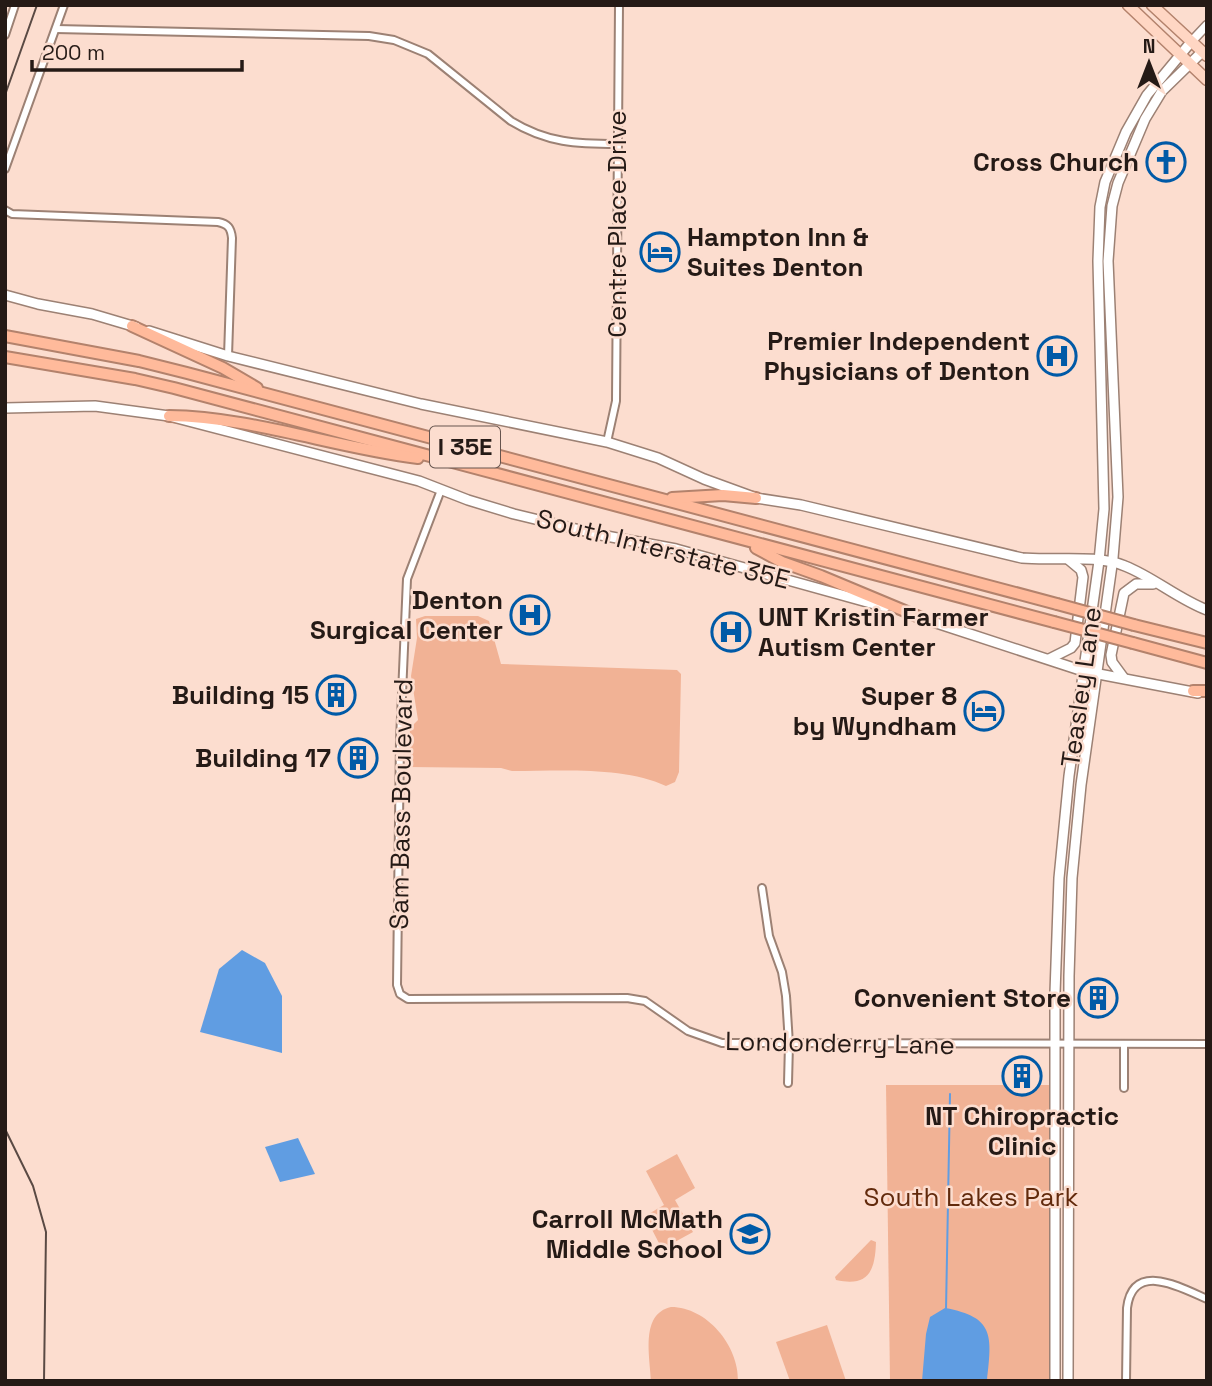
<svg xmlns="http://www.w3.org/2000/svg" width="1212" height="1386" viewBox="0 0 1212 1386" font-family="'Space Grotesk',sans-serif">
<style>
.green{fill:#f1b295}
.water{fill:#609de2}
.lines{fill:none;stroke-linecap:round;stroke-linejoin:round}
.stream{stroke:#609de2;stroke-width:2}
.minor-casing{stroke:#9c8174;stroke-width:10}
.tertiary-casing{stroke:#9c8174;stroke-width:11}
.secondary-casing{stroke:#9c8174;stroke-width:12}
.primary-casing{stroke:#b3826c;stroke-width:13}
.motorway-casing{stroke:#b3826c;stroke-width:14}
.minor{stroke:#fff;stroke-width:6}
.tertiary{stroke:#fff;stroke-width:8}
.secondary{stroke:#fff;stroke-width:9}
.primary{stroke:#ffd6c3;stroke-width:10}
.motorway{stroke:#ffba9b;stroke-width:10}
.rail{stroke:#5a4a44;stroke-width:2}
.motorway-bridge-casing{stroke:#b3826c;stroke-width:14;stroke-linecap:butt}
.motorway-bridge{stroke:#ffba9b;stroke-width:10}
.labels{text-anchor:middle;stroke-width:5;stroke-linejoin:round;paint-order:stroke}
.shield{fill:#fcddcf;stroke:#66544e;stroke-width:2}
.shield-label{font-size:24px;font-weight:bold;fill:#251a16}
.poi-label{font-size:26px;font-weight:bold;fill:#251a16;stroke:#fcddcf;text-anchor:end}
.street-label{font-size:26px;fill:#251a16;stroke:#fcddcf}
.park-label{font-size:26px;fill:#622a0c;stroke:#fcddcf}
</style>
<rect width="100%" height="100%" fill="#fcddcf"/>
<g class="green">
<path d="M425,616H478L489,621L501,664L677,670L681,674L679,772L675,782L666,786C624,766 559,771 512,771L501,768L408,767L410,728L418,720L411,676L417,638L416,619Z"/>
<polygon points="886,1085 1055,1085 1055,1381 890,1381"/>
<polygon points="677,1154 695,1188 675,1200 693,1232 662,1249 645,1216 664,1205 646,1171"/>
<path d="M871,1240L876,1242C875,1272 868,1287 836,1280L835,1277Z"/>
<path d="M671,1307C707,1307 739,1346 738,1381H651C650,1356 640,1314 671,1307Z"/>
<polygon points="827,1325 846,1381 790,1381 776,1342"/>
</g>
<g class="water">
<polygon points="242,950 265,963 282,996 282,1053 200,1032 219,969"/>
<polygon points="298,1138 315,1174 280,1182 265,1147"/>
<path d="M945,1308C995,1317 992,1336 987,1381H922L926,1334L930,1317Z"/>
</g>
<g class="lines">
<polyline class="stream" points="946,1310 950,1094"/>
<g class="minor-casing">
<g id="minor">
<path d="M56,29L369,36L394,40L428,54L511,121C547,143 577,144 618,144"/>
<polyline points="5,35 15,5"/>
<polyline points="5,169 64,5"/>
<path d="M5,210L12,214L218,222C228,224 231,228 232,238L228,356"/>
<polyline points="607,442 616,401 619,5"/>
<polyline points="441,490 407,579 400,740 397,985 400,994 408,999 627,998 645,1001 688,1031 722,1043 1207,1044"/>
<polyline points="762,888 769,936 782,972 786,996 789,1044 788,1083"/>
<polyline points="1124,1044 1124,1088"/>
<path d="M1126,1381L1127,1308C1133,1260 1182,1288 1207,1299"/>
</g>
</g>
<g class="tertiary-casing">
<polyline id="tertiary" points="1191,42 1207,25"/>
</g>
<g class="secondary-casing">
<g id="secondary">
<polyline points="5,295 38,304 92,314 136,327"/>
<path d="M149,331L228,356L421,404L607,442L658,458L704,479L756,498L801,505L1022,558C1053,561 1097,554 1125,566C1153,577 1178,599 1207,610"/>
<polyline points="5,408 95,406 169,416 419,481 468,500 514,514 601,535 676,549 885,607"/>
<polyline points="918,617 1083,671 1198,693"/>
<polyline points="1049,659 1071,648 1075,643 1083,577 1081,570 1069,560"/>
<polyline points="1123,677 1112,662 1111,655 1124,593 1136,584 1153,584"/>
<polyline points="1055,1381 1055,993 1059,878 1069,776 1099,561 1104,509 1098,261 1100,207 1105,182 1126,132 1147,95 1191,42"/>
<polyline points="1068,1381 1069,976 1072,878 1081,785 1113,558 1118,497 1108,261 1112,206 1118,183 1145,119 1162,91 1202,52"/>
</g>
</g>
<g class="primary-casing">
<g id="primary">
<polyline points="1128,5 1207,80"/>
<polyline points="1152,5 1207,56"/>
</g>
</g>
<g class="motorway-casing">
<g id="motorway">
<polyline points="132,326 223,368 257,388"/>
<polyline points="5,336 139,361 187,373 1057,604"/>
<polyline points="5,357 135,379 174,388 1054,622"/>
<path d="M169,416C253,417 335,448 418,458"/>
<polyline points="672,498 723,495 756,498"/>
<polyline points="756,548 782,562 821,576 924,619"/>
<polyline points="1134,625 1207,643"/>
<polyline points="1133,643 1207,663"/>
<polyline points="1193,691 1207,691"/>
</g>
</g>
<use href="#minor" class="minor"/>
<use href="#tertiary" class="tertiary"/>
<use href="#secondary" class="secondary"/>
<use href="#primary" class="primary"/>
<use href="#motorway" class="motorway"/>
<g class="rail">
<polyline points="5,95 37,5"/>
<polyline points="5,1129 33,1186 46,1232 44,1381"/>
</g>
<g class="motorway-bridge-casing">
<g id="motorway-bridge">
<polyline points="1057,604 1134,625"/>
<polyline points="1054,622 1133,643"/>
</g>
</g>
<use href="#motorway-bridge" class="motorway-bridge"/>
</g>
<defs>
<g id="church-ring" transform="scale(2.0125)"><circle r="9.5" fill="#fcddcf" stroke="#005aa7" stroke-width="1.5"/><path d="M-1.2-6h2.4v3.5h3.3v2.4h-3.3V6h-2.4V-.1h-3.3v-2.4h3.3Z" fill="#005aa7"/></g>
<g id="hotel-ring" transform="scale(2.0125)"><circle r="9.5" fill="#fcddcf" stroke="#005aa7" stroke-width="1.5"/><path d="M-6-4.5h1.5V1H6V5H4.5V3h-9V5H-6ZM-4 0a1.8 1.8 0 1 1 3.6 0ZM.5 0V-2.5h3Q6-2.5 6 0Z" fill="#005aa7"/></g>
<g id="hospital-ring" transform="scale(2.0125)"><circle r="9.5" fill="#fcddcf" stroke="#005aa7" stroke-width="1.5"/><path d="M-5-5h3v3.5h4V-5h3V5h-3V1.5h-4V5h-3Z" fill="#005aa7"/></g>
<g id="building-ring" transform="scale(2.0125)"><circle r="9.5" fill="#fcddcf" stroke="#005aa7" stroke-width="1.5"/><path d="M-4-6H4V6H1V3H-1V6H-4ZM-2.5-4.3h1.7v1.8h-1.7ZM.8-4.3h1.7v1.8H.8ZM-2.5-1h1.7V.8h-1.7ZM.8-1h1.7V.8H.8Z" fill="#005aa7"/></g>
<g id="school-ring" transform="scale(2.0125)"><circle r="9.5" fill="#fcddcf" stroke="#005aa7" stroke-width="1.5"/><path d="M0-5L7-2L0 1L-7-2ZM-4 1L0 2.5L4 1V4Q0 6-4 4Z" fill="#005aa7"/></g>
</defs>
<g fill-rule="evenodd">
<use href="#church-ring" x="1166" y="162"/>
<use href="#hotel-ring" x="660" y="252"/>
<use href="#hospital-ring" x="1057" y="356"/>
<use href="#hospital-ring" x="530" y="615"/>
<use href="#hospital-ring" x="731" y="632"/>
<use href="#building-ring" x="336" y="695"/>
<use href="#hotel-ring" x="984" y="711"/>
<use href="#building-ring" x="358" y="758"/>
<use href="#building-ring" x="1098" y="998"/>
<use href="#building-ring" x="1022" y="1076"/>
<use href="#school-ring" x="750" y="1234"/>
</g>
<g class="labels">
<rect class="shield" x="430" y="426.5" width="70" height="41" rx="5"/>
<g class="shield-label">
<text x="465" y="455">I 35E</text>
</g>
<g class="poi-label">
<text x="1139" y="171">Cross Church</text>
<text x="687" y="246" text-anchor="start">Hampton Inn &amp;<tspan x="687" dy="30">Suites Denton</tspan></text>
<text x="1030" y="350">Premier Independent<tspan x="1030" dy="30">Physicians of Denton</tspan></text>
<text x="503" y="609">Denton<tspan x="503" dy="30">Surgical Center</tspan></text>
<text x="758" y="626" text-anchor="start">UNT Kristin Farmer<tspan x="758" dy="30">Autism Center</tspan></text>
<text x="309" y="704">Building 15</text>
<text x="957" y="705">Super 8<tspan x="957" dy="30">by Wyndham</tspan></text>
<text x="331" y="767">Building 17</text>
<text x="1071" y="1007">Convenient Store</text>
<text x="1022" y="1125" text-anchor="middle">NT Chiropractic<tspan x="1022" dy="30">Clinic</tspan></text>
<text x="723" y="1228">Carroll McMath<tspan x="723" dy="30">Middle School</tspan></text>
</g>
<g class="street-label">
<text transform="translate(617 224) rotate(-90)" y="9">Centre Place Drive</text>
<text transform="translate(663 549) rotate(14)" y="9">South Interstate 35E</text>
<text transform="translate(1081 687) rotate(-82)" y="9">Teasley Lane</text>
<text transform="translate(401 804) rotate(-89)" y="9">Sam Bass Boulevard</text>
<text transform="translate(840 1043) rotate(1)" y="9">Londonderry Lane</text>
</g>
<g class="park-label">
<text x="971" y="1206">South Lakes Park</text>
</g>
</g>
<rect width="1212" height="1386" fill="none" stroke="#251a16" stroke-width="14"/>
<g transform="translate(1149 63)" stroke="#fcddcf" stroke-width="5" paint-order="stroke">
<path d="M0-5L12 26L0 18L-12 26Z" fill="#251a16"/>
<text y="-10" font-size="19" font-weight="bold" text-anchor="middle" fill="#251a16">N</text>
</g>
<path d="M32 60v10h210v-10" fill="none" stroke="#251a16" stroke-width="3.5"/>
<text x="42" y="60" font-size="21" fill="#251a16" stroke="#fcddcf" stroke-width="5" paint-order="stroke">200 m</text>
</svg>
